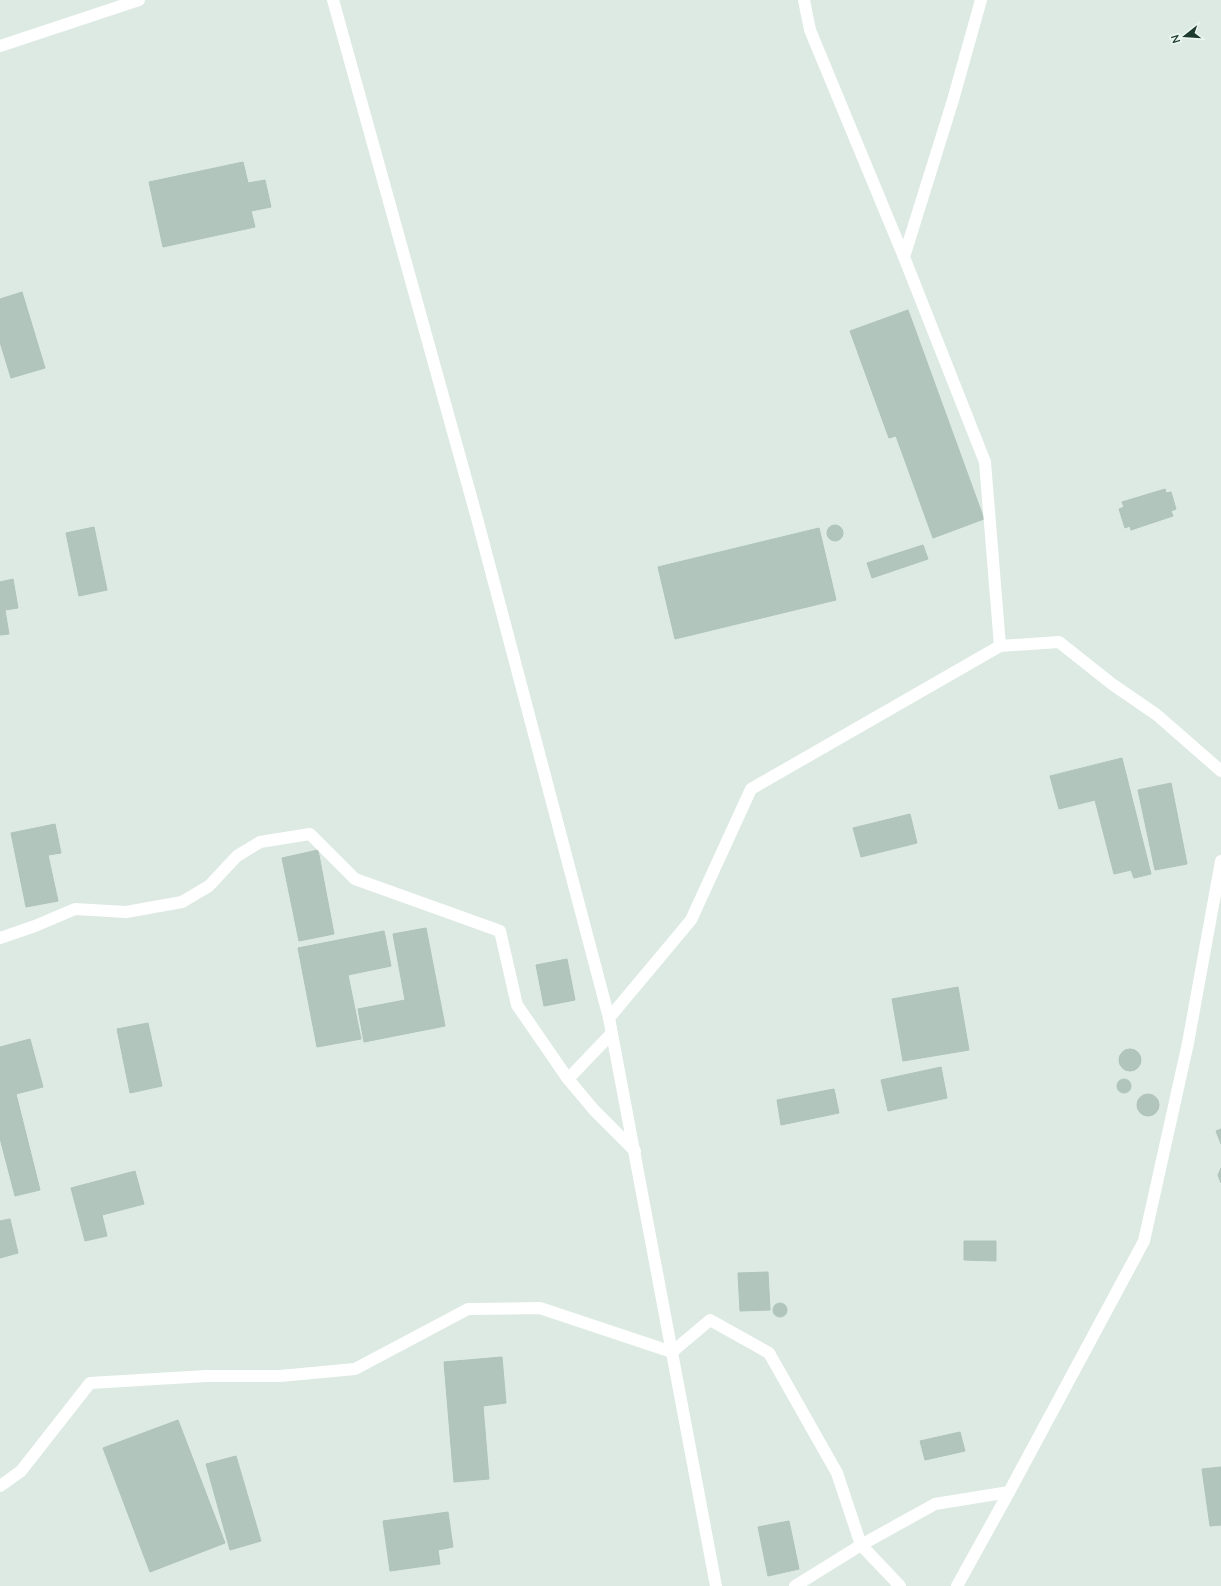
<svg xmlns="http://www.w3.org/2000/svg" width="1221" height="1586" viewBox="0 0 1221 1586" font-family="'Nunito Sans',sans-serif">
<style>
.building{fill:#b2c5bc;stroke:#afc4ba}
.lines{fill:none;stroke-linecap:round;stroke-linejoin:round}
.minor{stroke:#fff;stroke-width:12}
</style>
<rect width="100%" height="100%" fill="#dceae3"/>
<g class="building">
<polygon points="243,162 248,183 265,180 271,207 251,211 255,227 163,247 149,182"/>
<polygon points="22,292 45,368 11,378 0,342 0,299"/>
<polygon points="908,310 984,519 933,538 896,436 889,438 850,331"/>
<polygon points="1165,489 1166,493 1171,492 1176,509 1171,511 1173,516 1131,530 1130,526 1125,528 1119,509 1124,507 1122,502"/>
<circle cx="835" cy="533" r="8"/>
<polygon points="94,527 107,590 79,596 66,533"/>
<polygon points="819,528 836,600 675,639 658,567"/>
<polygon points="923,545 928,559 872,578 867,563"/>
<polygon points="13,579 18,608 5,610 9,634 0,635 0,582"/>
<polygon points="1122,758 1151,874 1134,878 1131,870 1114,874 1095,800 1059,809 1050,776"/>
<polygon points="1171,783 1187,864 1155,870 1138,790"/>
<polygon points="910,814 917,843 861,857 853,828"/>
<polygon points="55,824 61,853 48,855 58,901 26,907 11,833"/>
<polygon points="318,850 334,934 299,941 282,858"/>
<polygon points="426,928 445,1026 364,1042 358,1009 405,1000 393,934"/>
<polygon points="384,931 391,966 348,975 361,1039 317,1047 298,948"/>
<polygon points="567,959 575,1000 544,1006 536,965"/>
<polygon points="958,987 969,1050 903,1061 892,999"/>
<polygon points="148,1023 162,1086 130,1093 117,1029"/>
<polygon points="30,1039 43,1087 16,1094 40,1190 15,1196 0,1138 0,1047"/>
<circle cx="1130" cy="1060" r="11"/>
<polygon points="941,1067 947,1098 888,1111 881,1080"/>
<circle cx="1124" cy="1086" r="7"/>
<polygon points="834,1089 839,1113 781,1125 777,1100"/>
<circle cx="1148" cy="1105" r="11"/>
<polygon points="1221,1129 1221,1144 1216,1131"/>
<polygon points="1221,1168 1221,1183 1218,1175"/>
<polygon points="135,1171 144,1204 102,1215 107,1236 85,1241 71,1188"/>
<polygon points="10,1219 18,1253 0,1258 0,1221"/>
<polygon points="964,1241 996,1241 996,1261 964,1260"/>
<polygon points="768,1272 770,1310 740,1311 738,1273"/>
<circle cx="780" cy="1310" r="7"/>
<polygon points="502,1357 506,1403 483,1406 489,1479 454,1482 444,1362"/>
<polygon points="178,1420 225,1543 150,1572 103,1448"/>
<polygon points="960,1432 965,1451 925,1460 920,1441"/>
<polygon points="236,1456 261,1541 230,1550 206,1464"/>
<polygon points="1221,1467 1221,1525 1210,1526 1202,1469"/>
<polygon points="448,1512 453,1547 438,1550 440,1564 390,1571 383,1521"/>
<polygon points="789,1521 799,1569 768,1576 758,1527"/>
</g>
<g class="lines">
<g class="minor">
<polyline points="333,0 478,522 609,1018 716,1586"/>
<polyline points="804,0 810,30 904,257 953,100 981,0"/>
<polyline points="0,46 139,0"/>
<polyline points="904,257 985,462 1000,646"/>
<polyline points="0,938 35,926 75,909 126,912 182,902 209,886 237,856 260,842 310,834 355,879 500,931 517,1005 568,1079 594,1110 635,1151"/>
<polyline points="609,1018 691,920 751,789 1000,646 1059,642 1112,684 1157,715 1221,771"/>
<polyline points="568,1079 612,1033"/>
<polyline points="0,1486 21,1471 90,1383 206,1376 280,1376 355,1369 468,1309 540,1308 672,1352 710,1320 769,1353 837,1473 861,1545 900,1586"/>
<polyline points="795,1586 861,1545 935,1504 1009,1492 1144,1241 1188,1043 1221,861"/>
<polyline points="957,1586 1009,1492"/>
</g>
</g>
<g transform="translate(1185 36) rotate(253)" stroke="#edf7f1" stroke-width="3" paint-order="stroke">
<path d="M0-3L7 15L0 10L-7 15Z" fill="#1d3a31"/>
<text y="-6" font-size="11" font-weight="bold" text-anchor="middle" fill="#1d3a31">N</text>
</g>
</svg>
